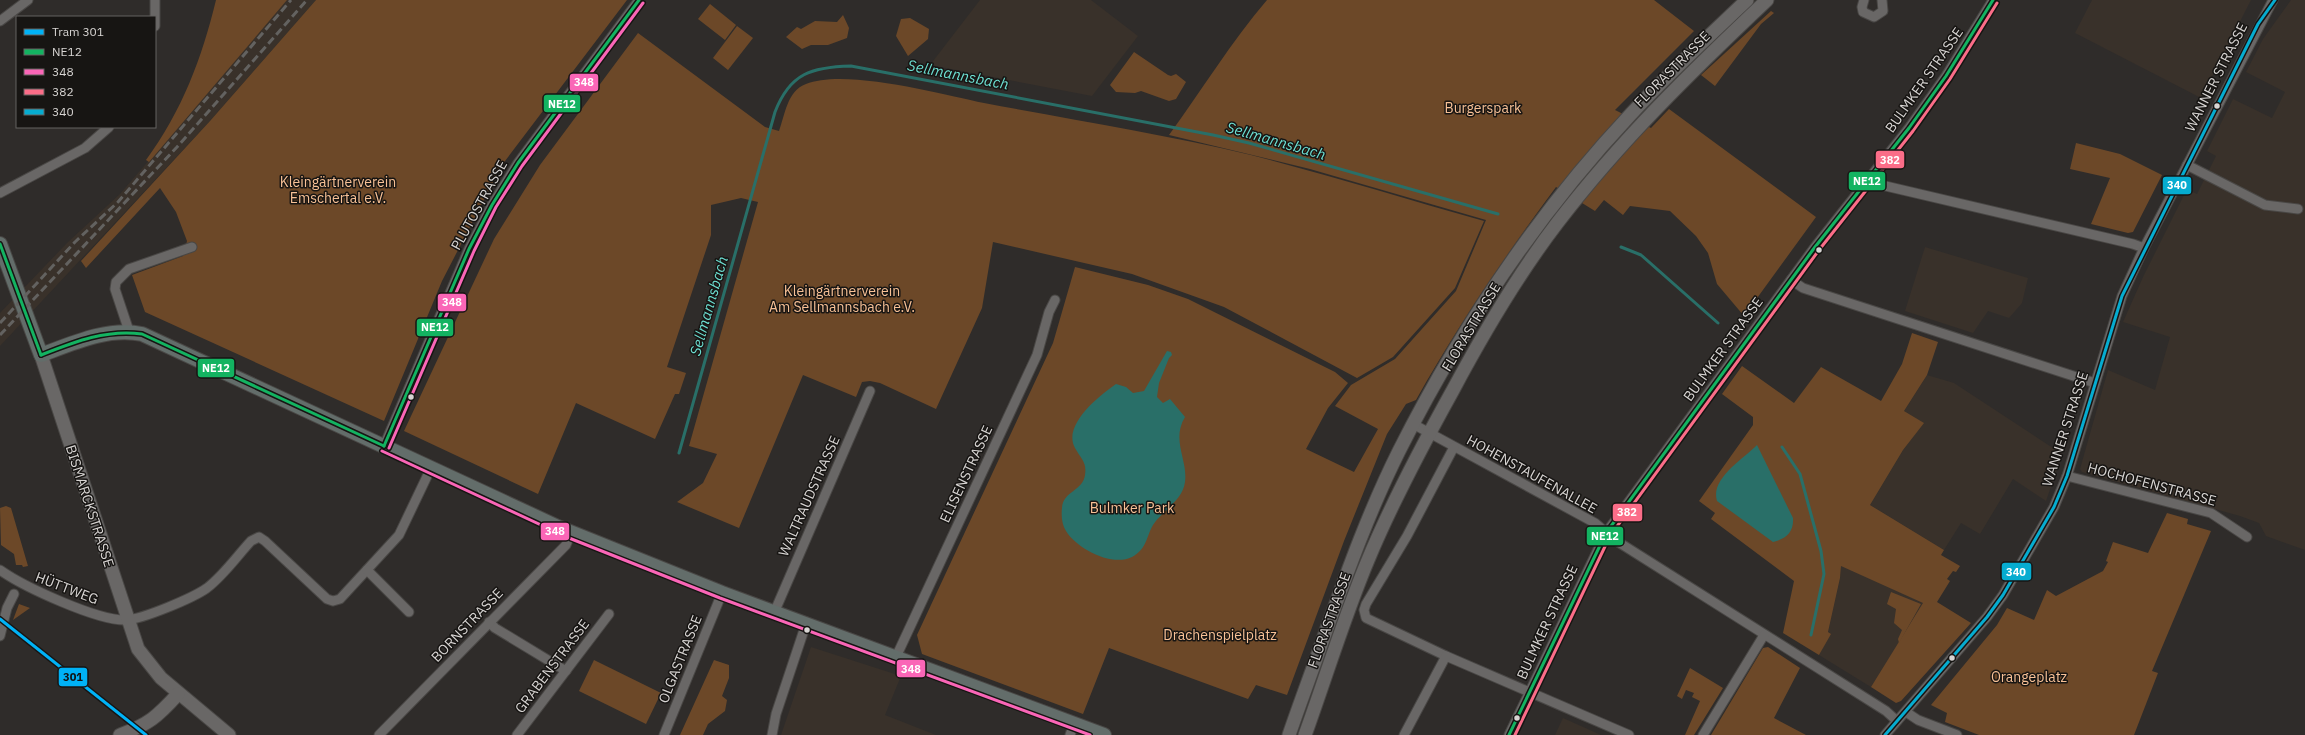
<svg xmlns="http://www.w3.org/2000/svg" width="2305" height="735" viewBox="0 0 2305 735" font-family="'IBM Plex Sans',sans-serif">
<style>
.built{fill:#39312a}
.green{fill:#6c4828}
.water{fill:#296f68}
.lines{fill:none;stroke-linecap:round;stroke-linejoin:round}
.stream{stroke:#296f68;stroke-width:3}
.street-casing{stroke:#494745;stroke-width:11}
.secondary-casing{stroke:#494745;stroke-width:15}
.primary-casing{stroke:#494745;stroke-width:16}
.street{stroke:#696766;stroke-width:9}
.secondary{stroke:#696766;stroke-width:13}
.primary{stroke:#636d6a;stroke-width:14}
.rail{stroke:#636260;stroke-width:3;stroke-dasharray:8 4;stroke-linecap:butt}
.bus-1-casing{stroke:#171513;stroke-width:6}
.bus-2-casing{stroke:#171513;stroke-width:6}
.bus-3-casing{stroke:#171513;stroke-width:6}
.bus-4-casing{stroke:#171513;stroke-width:6}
.bus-1{stroke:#13b361;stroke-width:3}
.bus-2{stroke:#fa66b7;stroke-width:3}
.bus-3{stroke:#fb6d88;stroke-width:3}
.bus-4{stroke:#06acd0;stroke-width:3}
.tram-1-casing{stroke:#171513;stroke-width:6}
.tram-1{stroke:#00b2f6;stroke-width:3}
.bus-dot{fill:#d8d5d3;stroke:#171513;stroke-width:1.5}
.labels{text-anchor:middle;stroke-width:3;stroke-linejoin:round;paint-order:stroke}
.street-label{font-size:14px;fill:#d8d5d3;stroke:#171513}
.park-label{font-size:14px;fill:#f8c196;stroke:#171513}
.water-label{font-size:15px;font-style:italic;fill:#6ddfd2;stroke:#171513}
.line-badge{stroke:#171513;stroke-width:1.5}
.badge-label{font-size:11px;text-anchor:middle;font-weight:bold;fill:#fff}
.pale-badge-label{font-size:11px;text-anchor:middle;font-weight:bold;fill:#111}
</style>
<rect width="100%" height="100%" fill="#2f2c2a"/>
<g class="built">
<polygon points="287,0 316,0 210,121 0,346 0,313 67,243 120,194"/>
<polygon points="980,0 1091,0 1138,36 1092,96 930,65"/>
<polygon points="2092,0 2251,0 2201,98 2075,33"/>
<polygon points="2291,0 2305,0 2305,550 2266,536 2259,523 2240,516 2082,472 2080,469 2108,370 2155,390 2170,337 2123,322 2143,277 2187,189 2197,194 2216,156 2207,151 2233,99 2272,118 2285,92 2246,72 2263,39"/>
<polygon points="1925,247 2028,278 2022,303 2009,318 1988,311 1973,333 1905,311"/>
<polygon points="1927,375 1954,383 2062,454 2046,501 2013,479 1980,534 1961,523 1944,550 1870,505 1903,450 1923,423 1904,411"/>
<polygon points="1841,565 1924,603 1871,687 1819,655 1830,633 1828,632 1840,578"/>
<polygon points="811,647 901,676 885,715 936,735 781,735"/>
<polygon points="1563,718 1601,735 1555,735"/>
</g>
<g class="green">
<path d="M216,0H287L149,162L146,160C182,111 202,58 216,0Z"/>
<polygon points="316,0 627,0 502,165 442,281 384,421 145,312 132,275 183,256 187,241 176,212 160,188 86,268 81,261 210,121"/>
<path d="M1267,0H1654L1694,31L1615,110L1651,128L1669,109L1816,217L1744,316L1717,284L1708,253L1696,236L1670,211L1630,206L1623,215L1604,200L1595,211L1556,187C1505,256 1458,325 1416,400L1406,404L1387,434L1344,541L1287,695L1256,685L1248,699L1109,648L1083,714L922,654L917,635L1053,343L1075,267L1148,285L1188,299L1335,372L1348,383L1328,408L1306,449L1354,472L1378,429L1335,406L1351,385L1395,359L1456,291L1486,220L1310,169L1169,135C1202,90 1231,42 1267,0Z"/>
<polygon points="710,4 736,25 725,40 698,19"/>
<polygon points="1771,11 1774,13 1761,24 1715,86 1701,75"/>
<polygon points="843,15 849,28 847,38 828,45 811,45 802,49 786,37 797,27 801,29 815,21 837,22"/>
<polygon points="910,18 929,29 928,39 908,56 896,36 901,19"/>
<polygon points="737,26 753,38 728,70 713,58"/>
<path d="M638,33L765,127L779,131C785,115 787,91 806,84C844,68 942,94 984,103C1073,120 1163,134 1251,155C1329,175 1406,199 1484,221L1455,288L1393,357L1357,378L1224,307L1132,274L993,242L982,308L936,409L880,383L870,381L862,382L856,397L803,375L739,528L677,502L703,483L717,454L689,446L758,202L741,198L711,205V235L667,367L686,373L679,394H675L655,439L576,403L538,494L404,431L494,239L540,165Z"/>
<polygon points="1134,52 1168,75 1171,76 1176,74 1186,82 1176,99 1169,101 1141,91 1135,93 1116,92 1110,85"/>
<polygon points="2076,143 2120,154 2162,175 2133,232 2128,233 2091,224 2110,178 2070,169"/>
<polygon points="1912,333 1938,342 1927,375 1904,411 1924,423 1903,450 1870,505 1944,550 1941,555 1960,566 1956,572 1953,571 1947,579 1950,581 1937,602 1971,623 1901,701 1896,703 1871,687 1923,603 1841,566 1840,578 1828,632 1831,634 1819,655 1783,633 1794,581 1711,519 1715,513 1699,501 1753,425 1753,417 1722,394 1742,366 1794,403 1821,367 1881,401 1902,364"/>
<polygon points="6,506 11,508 28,566 23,567 22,565 16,565 14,554 1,545 0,508"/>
<polygon points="2167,513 2188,519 2187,524 2211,531 2152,671 2158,673 2134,735 1979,735 1945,722 1947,713 1931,705 1997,625 2007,608 2034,620 2047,590 2056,596 2103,571 2108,562 2106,561 2113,542 2148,553"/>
<polygon points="1891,592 1921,604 1899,643 1898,639 1902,630 1894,623 1896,609 1887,604"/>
<polygon points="19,604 30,608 13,620"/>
<polygon points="1768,647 1800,668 1774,718 1806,735 1711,735 1763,648"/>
<polygon points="594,660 661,693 646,724 579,691"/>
<polygon points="714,660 729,665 729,678 722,696 727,700 725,711 708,724 703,735 680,735"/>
<polygon points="1690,668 1723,688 1694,735 1685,735 1700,701 1692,697 1694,693 1686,690 1682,699 1677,696"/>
</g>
<g class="water">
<path d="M1167,351L1171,352L1172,355L1169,358L1159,383L1157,397L1163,403L1170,399L1185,417C1171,440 1188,460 1185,482C1183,500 1162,511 1153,525C1146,537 1147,549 1132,557C1112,567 1077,549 1066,531C1062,525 1061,516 1062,508C1063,491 1083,491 1085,475C1087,462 1081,459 1075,448C1062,425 1100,395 1116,384L1126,387L1133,393L1144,391Z"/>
<path d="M1757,445L1793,518C1794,532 1786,539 1773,542L1717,501C1710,479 1743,459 1757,445Z"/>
</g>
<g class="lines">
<g class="stream">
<polyline points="1621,247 1641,255 1718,323"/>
<polyline points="1782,447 1800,474 1821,551 1824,574 1811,635"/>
<path d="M679,453L775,112C790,73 812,67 851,66L1213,135L1249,143L1498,214"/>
</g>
<g class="street-casing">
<g id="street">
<polyline points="1864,0 1862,7 1863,12 1874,17 1883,11 1882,0"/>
<polyline points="0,21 28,0"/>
<polyline points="155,26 155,0"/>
<polyline points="2187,165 2265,205 2298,209"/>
<polyline points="1869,179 1877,184 2133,244 2144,248"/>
<polyline points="0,193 85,148 109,127"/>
<polyline points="1791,280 1803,288 2095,383"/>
<polyline points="129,331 115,289 116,282 129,269 192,247"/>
<polyline points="1413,424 1595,523 1615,540 1886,711 1897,721"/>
<polyline points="384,446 469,249 492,205 518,163 639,0"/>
<polyline points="1454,447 1407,536 1366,604 1364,610 1366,618 1446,656 1629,735"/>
<polyline points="2067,476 2211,513 2247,537"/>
<path d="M0,570C24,587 98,621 126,620C143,619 193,598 207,588C224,575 237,556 251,541L259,537L265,541L327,599L333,601L340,599L399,535L431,468"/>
<polyline points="367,570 409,612"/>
<polyline points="774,613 870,391"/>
<polyline points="489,622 495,628 566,671"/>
<polyline points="0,636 7,608 14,594"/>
<polyline points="896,657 1037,355 1049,312 1055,300"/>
<polyline points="1906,712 1918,720 1957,735"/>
<polyline points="379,735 566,545 571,533"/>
<polyline points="517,735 609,614"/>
<polyline points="664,735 722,593"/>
<polyline points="772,735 776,714 806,624"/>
<polyline points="1070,735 1074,724"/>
<polyline points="1404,735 1446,656"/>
<polyline points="1509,735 1606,533 1815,247 1909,128 1946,76 1993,0"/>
<polyline points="1703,735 1764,635"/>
<polyline points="1885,735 1987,617 2003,595 2054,507 2067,476 2122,296 2144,248 2273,0"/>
</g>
</g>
<g class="secondary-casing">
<g id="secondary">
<polyline points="41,355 138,649 161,678 229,735"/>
<path d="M120,735C149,724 157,717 178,694"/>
<path d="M1289,735C1301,700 1314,666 1326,631C1348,570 1370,509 1399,451C1460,330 1538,213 1631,114C1668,74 1708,37 1747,0"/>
<path d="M1305,735C1326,677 1344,617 1368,560C1392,502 1422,446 1453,390C1484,332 1518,274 1558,222C1621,140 1693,70 1767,0"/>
</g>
</g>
<g class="primary-casing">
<path id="primary" d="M0,244L41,355C73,343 108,327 142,334L560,528L722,593L1104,735"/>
</g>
<use href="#street" class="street"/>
<use href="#secondary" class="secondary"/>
<use href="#primary" class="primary"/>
<g class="rail">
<polyline points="0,323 75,242 118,202 291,0"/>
<polyline points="0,335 177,147 307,0"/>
</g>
<g class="bus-1-casing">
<g id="bus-1">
<polyline points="0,244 41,355"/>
<path d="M41,355C74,342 106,329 142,334L384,446"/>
<polyline points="384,446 469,249 492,205 518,163 639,0"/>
<polyline points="1509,735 1606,533 1815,247 1909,128 1946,76 1993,0"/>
</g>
</g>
<g class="bus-2-casing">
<g id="bus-2">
<polyline points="389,448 474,251 496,207 522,166 643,3"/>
<polyline points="382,451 569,538 720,598 1090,735"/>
</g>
</g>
<g class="bus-3-casing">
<polyline id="bus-3" points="1515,735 1610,536 1819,250 1913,131 1950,79 1997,3"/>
</g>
<g class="bus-4-casing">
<polyline id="bus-4" points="1885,735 1987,617 2003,595 2054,507 2067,476 2122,296 2258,24 2275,0"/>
</g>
<use href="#bus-1" class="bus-1"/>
<use href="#bus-2" class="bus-2"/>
<use href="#bus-3" class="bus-3"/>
<use href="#bus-4" class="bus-4"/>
<g class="tram-1-casing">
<polyline id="tram-1" points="0,619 146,735"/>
</g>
<use href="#tram-1" class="tram-1"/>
</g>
<g class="bus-dot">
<circle cx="2217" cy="106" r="3.5"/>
<circle cx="1819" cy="250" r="3.5"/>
<circle cx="411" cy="397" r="3.5"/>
<circle cx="807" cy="630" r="3.5"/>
<circle cx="1952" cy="658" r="3.5"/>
<circle cx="1517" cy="718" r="3.5"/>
</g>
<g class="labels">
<g class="street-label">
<text transform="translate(1672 69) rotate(-45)" y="5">FLORASTRASSE</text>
<text transform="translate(2216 77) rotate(-63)" y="5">WANNER STRASSE</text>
<text transform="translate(1924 80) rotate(-55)" y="5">BULMKER STRASSE</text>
<text transform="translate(479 205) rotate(-61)" y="5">PLUTOSTRASSE</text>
<text transform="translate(1471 327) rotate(-59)" y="5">FLORASTRASSE</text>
<text transform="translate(1723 349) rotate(-54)" y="5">BULMKER STRASSE</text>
<text transform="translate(2065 429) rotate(-72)" y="5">WANNER STRASSE</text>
<text transform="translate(966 474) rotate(-65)" y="5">ELISENSTRASSE</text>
<text transform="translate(1532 474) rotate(29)" y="5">HOHENSTAUFENALLEE</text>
<text transform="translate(2152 484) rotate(15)" y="5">HOCHOFENSTRASSE</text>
<text transform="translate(809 496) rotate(-66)" y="5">WALTRAUDSTRASSE</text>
<text transform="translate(90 506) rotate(72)" y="5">BISMARCKSTRASSE</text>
<text transform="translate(67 588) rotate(21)" y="5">HÜTTWEG</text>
<text transform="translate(1329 620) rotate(-70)" y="5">FLORASTRASSE</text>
<text transform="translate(1547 622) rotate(-65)" y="5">BULMKER STRASSE</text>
<text transform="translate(467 625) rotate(-46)" y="5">BORNSTRASSE</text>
<text transform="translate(680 659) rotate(-68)" y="5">OLGASTRASSE</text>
<text transform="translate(552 666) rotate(-53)" y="5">GRABENSTRASSE</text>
</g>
<g class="park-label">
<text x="1483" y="113">Burgerspark</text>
<text x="338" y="187">Kleingärtnerverein<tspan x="338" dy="16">Emschertal e.V.</tspan></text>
<text x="842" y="296">Kleingärtnerverein<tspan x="842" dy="16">Am Sellmannsbach e.V.</tspan></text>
<text x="1132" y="513">Bulmker Park</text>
<text x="1220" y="640">Drachenspielplatz</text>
<text x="2029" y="682">Orangeplatz</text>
</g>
<g class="water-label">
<text transform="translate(958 75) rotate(11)" y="5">Sellmannsbach</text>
<text transform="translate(1276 141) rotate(16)" y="5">Sellmannsbach</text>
<text transform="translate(709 306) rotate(-74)" y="5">Sellmannsbach</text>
</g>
</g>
<g class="line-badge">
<rect x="569" y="73" width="30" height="19" rx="4" fill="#fa66b7"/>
<rect x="543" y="94" width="38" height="19" rx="4" fill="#13b361"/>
<rect x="1875" y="150" width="30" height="19" rx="4" fill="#fb6d88"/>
<rect x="1848" y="171" width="38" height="20" rx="4" fill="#13b361"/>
<rect x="2162" y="176" width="30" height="19" rx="4" fill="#06acd0"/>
<rect x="437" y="293" width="30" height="19" rx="4" fill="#fa66b7"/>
<rect x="416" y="318" width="38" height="19" rx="4" fill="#13b361"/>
<rect x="197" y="358" width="38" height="20" rx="4" fill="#13b361"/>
<rect x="1612" y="503" width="31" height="19" rx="4" fill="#fb6d88"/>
<rect x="540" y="522" width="30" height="19" rx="4" fill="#fa66b7"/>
<rect x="1586" y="526" width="38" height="20" rx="4" fill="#13b361"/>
<rect x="2001" y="562" width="31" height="19" rx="4" fill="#06acd0"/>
<rect x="896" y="659" width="30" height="19" rx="4" fill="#fa66b7"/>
<rect x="58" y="667" width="30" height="20" rx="4" fill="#00b2f6"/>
</g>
<g class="badge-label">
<text x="584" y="86">348</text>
<text x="562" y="108">NE12</text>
<text x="1890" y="164">382</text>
<text x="1867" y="185">NE12</text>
<text x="2177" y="189">340</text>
<text x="452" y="306">348</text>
<text x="435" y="331">NE12</text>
<text x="216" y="372">NE12</text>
<text x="1627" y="516">382</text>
<text x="555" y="535">348</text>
<text x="1605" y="540">NE12</text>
<text x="2016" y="576">340</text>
<text x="911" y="673">348</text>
</g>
<g class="pale-badge-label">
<text x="73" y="681">301</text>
</g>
<rect x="16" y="16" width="140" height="112" fill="#171513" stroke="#646260"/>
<rect x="24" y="29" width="20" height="6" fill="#00b2f6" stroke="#646260"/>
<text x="52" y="36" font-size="12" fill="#d8d5d3">Tram 301</text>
<rect x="24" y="49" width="20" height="6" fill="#13b361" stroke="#646260"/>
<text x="52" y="56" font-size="12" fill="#d8d5d3">NE12</text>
<rect x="24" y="69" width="20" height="6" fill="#fa66b7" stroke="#646260"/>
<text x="52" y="76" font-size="12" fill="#d8d5d3">348</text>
<rect x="24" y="89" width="20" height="6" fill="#fb6d88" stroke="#646260"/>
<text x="52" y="96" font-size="12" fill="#d8d5d3">382</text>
<rect x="24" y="109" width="20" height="6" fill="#06acd0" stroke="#646260"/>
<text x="52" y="116" font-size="12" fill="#d8d5d3">340</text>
</svg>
